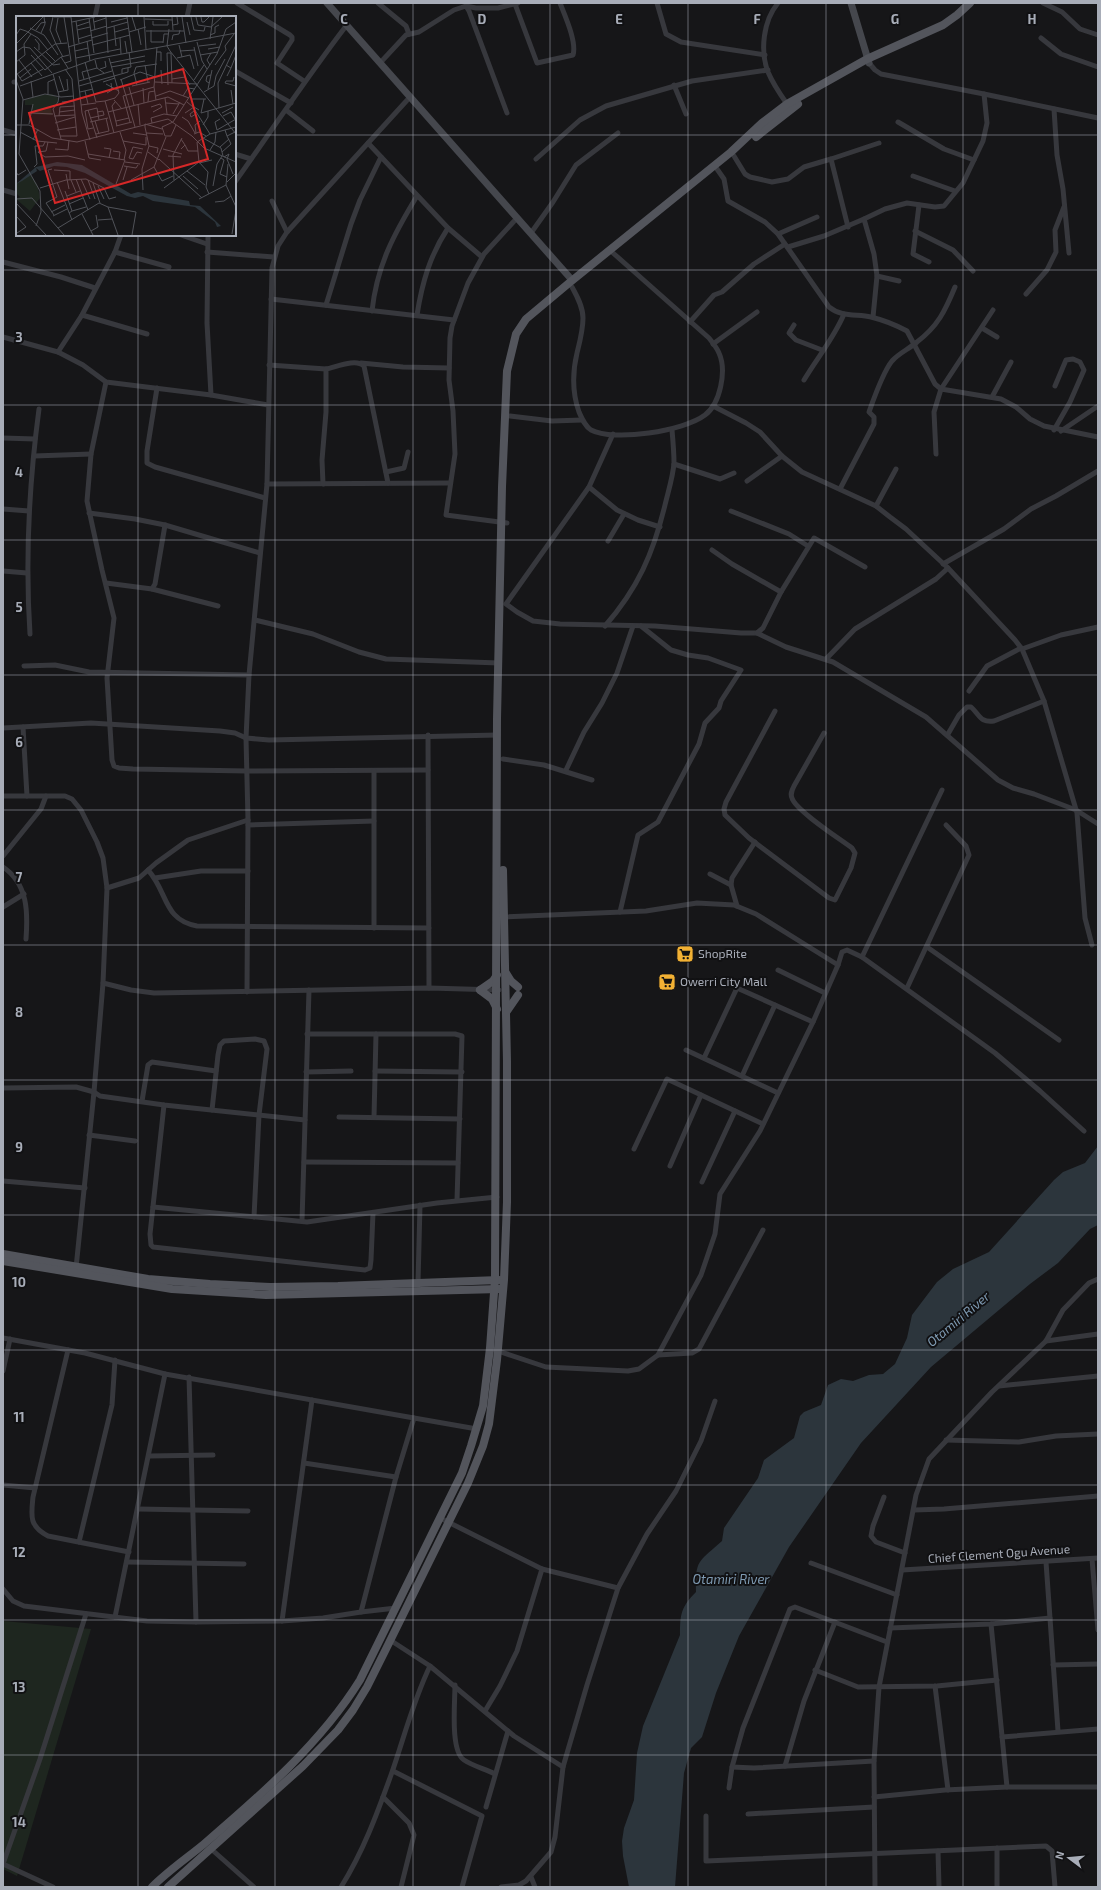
<svg xmlns="http://www.w3.org/2000/svg" width="1101" height="1890" viewBox="0 0 1101 1890" font-family="'Exo 2',sans-serif">
<style>
.green{fill:#1e261f}
.water{fill:#2c353c}
.lines{fill:none;stroke-linecap:round;stroke-linejoin:round}
.street{stroke:#37383d;stroke-width:5}
.secondary{stroke:#45474d;stroke-width:7}
.primary{stroke:#53555c;stroke-width:8}
.grid{fill:none;stroke:#a8adb8;stroke-width:1;stroke-opacity:0.55}
.labels{text-anchor:middle;stroke-width:4;stroke-linejoin:round;paint-order:stroke}
.poi-label{font-size:12px;fill:#a8adb8;stroke:#111113;text-anchor:start}
.street-label{font-size:12px;fill:#a8adb8;stroke:#111113}
.water-label{font-size:13px;font-style:italic;fill:#7f9bb3;stroke:#111113}
.inset-road{fill:none;stroke:#505258;stroke-width:1}
.view{fill:#d62828;fill-opacity:0.15;stroke:#d62828;stroke-width:2}
.inset-edge{fill:none;stroke:#a8adb8;stroke-width:2}
.grid-label{font-size:13px;text-anchor:middle;font-weight:bold;fill:#a8adb8;stroke:#111113;stroke-width:4;stroke-linejoin:round;paint-order:stroke}
</style>
<rect width="100%" height="100%" fill="#161618"/>
<polygon class="green" points="3,1621 91,1629 17,1876 3,1869"/>
<path class="water" d="M1098,1146V1225L1090,1229L1058,1263L1030,1284L931,1367L861,1443L789,1547L739,1636L716,1693L702,1737L691,1748L684,1773L675,1887H629L623,1856L622,1841L624,1828L634,1800L637,1753L643,1726L680,1635C680,1614 681,1607 696,1592C695,1559 699,1562 722,1541L724,1528L758,1478L764,1460L794,1438L800,1416L804,1412L821,1405L828,1385L841,1379L853,1381L869,1375L883,1374L895,1364L907,1338L912,1315L937,1282L953,1269L989,1252L1054,1180L1063,1172L1085,1163Z"/>
<g class="lines">
<g class="street">
<polyline points="237,3 290,35 292,37 292,40 277,63 304,81"/>
<polyline points="378,3 406,26 409,34"/>
<polyline points="657,3 666,34 681,42 765,55"/>
<path d="M778,3C763,21 760,51 768,72C773,84 780,94 787,104"/>
<polyline points="1043,3 1062,12 1080,29 1098,35"/>
<path d="M515,4L537,63L573,55C577,42 565,16 560,3"/>
<polyline points="466,6 469,11 507,113"/>
<polyline points="95,17 98,3"/>
<polyline points="187,17 190,3"/>
<polyline points="1041,38 1061,54 1098,67"/>
<polyline points="380,63 406,35 419,32 454,10 466,6 476,8 498,8 518,3"/>
<polyline points="869,63 875,70 881,74 984,94 1098,118"/>
<polyline points="235,71 291,103"/>
<polyline points="14,82 17,82"/>
<polyline points="674,85 686,114"/>
<polyline points="1054,109 1057,155 1063,189 1069,253"/>
<polyline points="286,110 313,131"/>
<polyline points="898,122 944,149 974,160"/>
<polyline points="3,130 17,134"/>
<polyline points="368,143 448,228 482,257"/>
<polyline points="235,154 251,159"/>
<polyline points="734,156 745,174 750,177 772,182 788,179 804,167 831,159"/>
<polyline points="536,159 580,120 606,106 692,81 768,70"/>
<polyline points="717,169 724,179 728,201 765,222 778,234 817,217"/>
<polyline points="913,176 955,191"/>
<path d="M235,182C272,130 307,77 346,26"/>
<polyline points="3,190 17,194"/>
<polyline points="272,201 287,232"/>
<polyline points="919,205 913,254 929,262"/>
<polyline points="864,219 885,209 907,203 935,207 944,206 963,183 983,141 987,123 984,94"/>
<polyline points="848,227 831,159 879,143"/>
<polyline points="915,231 953,250 973,271"/>
<polyline points="531,233 553,202 576,165 618,133"/>
<path d="M778,234L829,307C841,317 856,314 871,317C883,320 896,325 907,331L935,384L941,389L1001,399L1016,407L1030,419L1044,426L1098,437"/>
<polyline points="181,235 207,244"/>
<polyline points="208,235 207,323 211,395"/>
<polyline points="788,247 824,236 864,219 874,254 877,276 899,281"/>
<polyline points="115,252 169,267"/>
<polyline points="207,252 274,257"/>
<polyline points="3,262 61,277 95,288"/>
<path d="M572,287C577,296 583,307 583,318C583,330 580,341 577,353C572,374 572,392 579,412C582,419 585,426 591,430C614,442 684,431 705,415C720,404 727,371 719,353C717,348 713,343 709,338L613,253"/>
<polyline points="1026,294 1047,270 1056,252 1055,230 1064,207"/>
<polyline points="271,299 454,320"/>
<polyline points="326,305 351,224 360,200 381,157"/>
<path d="M372,311C377,265 394,234 417,196"/>
<polyline points="82,315 147,334"/>
<path d="M417,315C422,283 430,255 448,228"/>
<polyline points="873,317 877,276"/>
<polyline points="690,322 714,295 722,292 754,264 785,244"/>
<polyline points="794,325 789,333 796,340 822,350"/>
<polyline points="982,328 997,337"/>
<polyline points="3,337 58,352 83,365 106,382 211,395 268,405"/>
<polyline points="713,344 757,312"/>
<polyline points="58,352 82,315 115,252 121,235"/>
<polyline points="361,363 403,367 449,368"/>
<polyline points="269,365 326,369"/>
<path d="M804,380C817,358 834,338 844,314"/>
<polyline points="106,382 91,454 87,501 102,570 114,618 107,678 112,760 114,766 119,768 133,769 247,771 428,770"/>
<polyline points="157,388 147,451 147,463 155,467 265,498"/>
<polyline points="992,397 1011,362"/>
<polyline points="713,406 746,423 760,432 782,456 802,472 876,506 890,517 906,529 948,568 1015,640 1022,649 1044,701 1077,813 1085,918 1092,945"/>
<polyline points="510,416 552,421 582,420"/>
<polyline points="1054,430 1070,402 1084,370 1080,362 1073,359 1066,360 1055,386"/>
<polyline points="1061,431 1098,406"/>
<polyline points="613,434 589,487 506,604 517,612 533,621 560,624 655,626 741,633 757,633 763,628 781,592 814,538 865,567"/>
<polyline points="3,438 35,439"/>
<polyline points="936,454 934,412 941,389 993,310"/>
<polyline points="34,456 91,454"/>
<polyline points="674,464 720,479 734,473"/>
<polyline points="386,472 404,468 408,452"/>
<polyline points="747,481 782,456"/>
<polyline points="267,484 450,483"/>
<path d="M323,484L322,460L326,412V369C336,367 356,358 364,366L388,483"/>
<polyline points="589,487 617,510 638,520 660,527"/>
<path d="M840,489L874,424V417L869,412C874,398 883,372 892,361C899,353 909,349 917,342C938,326 945,311 955,287"/>
<polyline points="876,506 896,469"/>
<polyline points="3,509 29,511"/>
<polyline points="731,511 789,534 808,546"/>
<polyline points="89,513 135,519 165,525 260,553"/>
<polyline points="507,523 446,515 455,454 453,411 449,380 450,338 452,326 468,283 484,254 517,218"/>
<polyline points="608,541 624,514"/>
<polyline points="712,550 732,564 781,592"/>
<polyline points="943,564 1004,529 1031,509 1056,496 1098,471"/>
<polyline points="3,571 27,573"/>
<polyline points="106,583 152,589 155,584 165,525"/>
<polyline points="152,589 218,606"/>
<polyline points="255,620 313,634 359,652 386,659 499,663"/>
<path d="M605,626C638,588 653,554 665,505C668,492 673,477 674,463C674,452 673,441 672,430"/>
<polyline points="757,633 786,647 833,662 926,717 998,780 1013,788 1034,794 1076,810 1098,824"/>
<path d="M30,634C25,558 29,484 39,409"/>
<polyline points="1022,649 1061,635 1098,627"/>
<polyline points="826,659 855,629 936,579 948,568"/>
<polyline points="24,666 55,665 89,672 249,675"/>
<polyline points="969,691 987,666 1021,648"/>
<path d="M775,711L726,802L724,809L725,815L749,838L829,898L835,900L851,868L855,853L852,848C840,839 795,810 792,798C790,794 792,790 794,786L824,733"/>
<polyline points="23,727 27,796"/>
<polyline points="3,728 91,723 220,731 235,733 246,738 269,740 498,735"/>
<path d="M948,734L959,715L967,707H971C980,715 980,723 994,721L1044,701"/>
<polyline points="428,735 429,988"/>
<polyline points="503,759 544,765 592,780"/>
<polyline points="566,770 584,732 602,703 617,673 633,626"/>
<polyline points="3,796 65,796 72,799 81,810 97,842 103,858 107,888 103,983 131,990 154,993 429,988 499,990"/>
<polyline points="248,825 374,821"/>
<polyline points="3,856 41,809 46,796"/>
<path d="M3,867C28,884 28,912 26,939"/>
<path d="M148,870C168,892 163,920 197,926L429,928"/>
<polyline points="710,874 731,885"/>
<polyline points="155,878 201,871 248,871"/>
<polyline points="107,888 139,878 156,863 188,840 248,820"/>
<polyline points="737,906 731,885 732,878 755,842"/>
<polyline points="3,907 24,894"/>
<polyline points="620,912 638,835 658,822 699,744 705,723 719,708 721,701 741,670 708,658 688,655 671,650 641,626"/>
<polyline points="505,917 646,911 697,903 734,905 756,914 838,965"/>
<polyline points="374,928 374,771"/>
<polyline points="927,947 1059,1040"/>
<polyline points="862,957 942,790"/>
<polyline points="778,970 825,993"/>
<polyline points="907,988 969,855 966,846 946,825"/>
<polyline points="247,992 248,820 246,738 249,675 267,484 272,268 278,246 287,232 410,97"/>
<polyline points="307,1034 455,1034 462,1036 457,1200"/>
<polyline points="686,1050 778,1093"/>
<polyline points="704,1058 737,988 813,1022"/>
<polyline points="375,1071 462,1072"/>
<polyline points="306,1072 351,1071"/>
<polyline points="742,1076 775,1005"/>
<polyline points="3,1088 76,1087 94,1092 103,983"/>
<polyline points="142,1101 148,1065 152,1062 216,1071"/>
<polyline points="164,1105 150,1234 151,1245 153,1247 365,1270 370,1268 371,1260 373,1213"/>
<polyline points="212,1110 218,1055 220,1045 224,1041 255,1039 264,1041 267,1049 259,1115 254,1217"/>
<polyline points="339,1117 460,1119"/>
<polyline points="374,1117 376,1034"/>
<polyline points="89,1135 135,1141"/>
<polyline points="634,1149 667,1079 763,1124"/>
<polyline points="304,1162 458,1163"/>
<polyline points="670,1166 701,1095"/>
<polyline points="3,1181 85,1188"/>
<polyline points="702,1182 735,1111"/>
<polyline points="153,1207 307,1222 437,1203 497,1197"/>
<polyline points="302,1221 309,990"/>
<polyline points="76,1268 94,1092 100,1096 164,1105 305,1120"/>
<polyline points="418,1283 420,1205"/>
<polyline points="3,1338 85,1353 165,1374 115,1617"/>
<polyline points="1046,1341 1098,1334"/>
<path d="M68,1350L33,1497C31,1516 29,1526 48,1536L129,1552"/>
<polyline points="495,1350 546,1367 628,1371 639,1369 658,1355 701,1275 715,1234 720,1194 760,1131 813,1022 838,965 842,952 847,950 862,957 995,1053 1040,1091 1084,1131"/>
<polyline points="658,1355 692,1353 699,1349 763,1230"/>
<polyline points="3,1371 10,1339"/>
<polyline points="165,1374 414,1418 396,1477 361,1612"/>
<polyline points="189,1377 196,1622"/>
<polyline points="999,1386 1098,1376"/>
<polyline points="414,1418 477,1429"/>
<polyline points="946,1440 1019,1442 1056,1436 1098,1434"/>
<polyline points="149,1456 213,1455"/>
<polyline points="304,1463 396,1477"/>
<polyline points="3,1485 35,1488"/>
<polyline points="884,1497 873,1526 871,1536 876,1542 905,1553"/>
<polyline points="138,1509 248,1511"/>
<polyline points="914,1510 944,1509 1098,1496"/>
<polyline points="440,1518 542,1569 517,1651 500,1686 485,1711"/>
<polyline points="79,1542 112,1405 115,1360"/>
<polyline points="1092,1559 1098,1630"/>
<polyline points="127,1562 244,1564"/>
<polyline points="1046,1562 1058,1731"/>
<polyline points="811,1563 897,1595"/>
<polyline points="542,1569 618,1588"/>
<polyline points="902,1570 1098,1558"/>
<polyline points="3,1589 13,1601 24,1606 147,1621 196,1622 282,1621 323,1618 361,1612 396,1608"/>
<polyline points="282,1621 312,1400"/>
<polyline points="991,1624 1007,1787"/>
<polyline points="890,1628 991,1624 1050,1618"/>
<polyline points="390,1640 430,1666 514,1736 563,1767"/>
<polyline points="1053,1665 1098,1664"/>
<polyline points="815,1670 858,1687 937,1686 997,1680"/>
<path d="M455,1685C455,1702 450,1751 464,1760C473,1766 485,1769 495,1774"/>
<polyline points="935,1686 948,1790"/>
<polyline points="1002,1737 1098,1729"/>
<polyline points="785,1766 804,1701 835,1622"/>
<polyline points="732,1767 754,1768 874,1761"/>
<polyline points="393,1771 482,1816 462,1887"/>
<polyline points="729,1788 732,1767 743,1728 790,1609 795,1607 887,1642"/>
<polyline points="383,1797 409,1823 414,1835 401,1887"/>
<polyline points="874,1797 945,1790 1007,1787 1098,1787"/>
<polyline points="486,1807 508,1731"/>
<polyline points="748,1814 874,1807"/>
<polyline points="706,1816 706,1861 1046,1846 1052,1851 1055,1887"/>
<polyline points="210,1848 254,1887"/>
<polyline points="997,1848 997,1887"/>
<polyline points="938,1851 939,1887"/>
<polyline points="3,1864 40,1759 86,1614"/>
<polyline points="3,1864 53,1887"/>
<polyline points="531,1877 535,1887"/>
<path d="M341,1887C363,1852 377,1814 391,1775C404,1738 413,1701 430,1666"/>
<polyline points="501,1887 519,1885 526,1881 551,1852 555,1837 563,1767 587,1685 618,1588 647,1534 676,1491 701,1441 715,1401"/>
<polyline points="875,1887 874,1761 879,1687 916,1495 929,1459 992,1392 1046,1341 1063,1310 1089,1283 1098,1279"/>
</g>
<g class="secondary">
<polyline points="327,3 572,280"/>
<polyline points="851,3 869,63"/>
</g>
<g class="primary">
<polyline points="756,137 798,104"/>
<polyline points="506,973 511,981 518,987"/>
<polyline points="480,990 492,999 497,1009"/>
<polyline points="480,990 493,981 497,975"/>
<polyline points="507,1011 518,995"/>
<polyline points="3,1254 148,1279 210,1284 270,1287 338,1286 499,1280"/>
<polyline points="3,1261 172,1289 266,1295 500,1289"/>
<path d="M152,1887C168,1871 187,1858 204,1844C260,1796 321,1743 360,1680L462,1473L471,1446L483,1406L490,1348L495,1279L497,719L502,487L507,371L516,334L526,319L569,283L731,152L762,123L787,104L867,59L943,25L957,15L970,3"/>
<polyline points="168,1887 303,1766 338,1730 353,1710 367,1687 386,1649 468,1483 483,1446 489,1424 497,1360 504,1280 507,1202 507,1061 503,870"/>
</g>
</g>
<path class="grid" d="M138,3V17M275,3V1887M413,3V1887M550,3V1887M688,3V1887M826,3V1887M963,3V1887M3,135H17M235,135H1098M138,235V1887M3,270H1098M3,405H1098M3,540H1098M3,675H1098M3,810H1098M3,945H1098M3,1080H1098M3,1215H1098M3,1350H1098M3,1485H1098M3,1620H1098M3,1755H1098"/>
<defs>
<g id="supermarket-square" transform="scale(0.9)"><rect x="-9" y="-9" width="18" height="18" rx="4" fill="#f2b134" stroke="#111113"/><path d="M-6-5.5h2.5l.6 2H6L4.5 2H-2.5L-4.4-4H-6ZM-1.5 3.2a1.3 1.3 0 1 0 .1 0ZM3 3.2a1.3 1.3 0 1 0 .1 0Z" fill="#111"/></g>
</defs>
<g fill-rule="evenodd">
<use href="#supermarket-square" x="685" y="954"/>
<use href="#supermarket-square" x="667" y="982"/>
</g>
<g class="labels">
<g class="poi-label">
<text x="698" y="958">ShopRite</text>
<text x="680" y="986">Owerri City Mall</text>
</g>
<g class="street-label">
<text transform="translate(999 1554) rotate(-4)" y="4">Chief Clement Ogu Avenue</text>
</g>
<g class="water-label">
<text transform="translate(958 1319) rotate(-40)" y="5">Otamiri River</text>
<text x="731" y="1584">Otamiri River</text>
</g>
</g>
<g transform="translate(16 16)">
<rect width="220" height="220" fill="#161618"/>
<path d="M36,78L42,82L41,87L35,91L36,99L15,98L16,89H9V84L24,79ZM14,158L21,168L24,182L14,195L0,183L4,181L0,177V168Z" fill="#1e261f"/>
<path d="M41,146L66,149L115,178L122,176L173,185L174,189L184,190L205,210L201,211L199,206L179,191L137,185L127,180L119,182L111,180L69,157L51,151L38,150L24,155L20,152L21,155L6,165L0,168L20,151Z" fill="#2c353c"/>
<path class="inset-road" d="M37,1L34,14L40,28M38,1H55M48,1L55,45L49,47M55,1L66,97L74,124M77,1L79,14M90,1L92,37M111,1L116,36M116,1L120,14M128,1L130,33M156,1L157,14M166,1L170,27M175,1L178,14L188,15L189,11M180,1L182,9L195,11L206,1M185,1L186,6H188L193,1M42,2L40,14L45,27M73,2L78,37M129,3L157,4M60,5L63,27M137,5V9H152V5M56,6L79,1M78,6L90,2M95,6L111,2M171,6L174,19M157,9L162,8L161,1M61,10L73,6M98,10L100,30M14,12L28,19L42,39M91,12L112,6M122,13L125,29M153,13L151,30L154,35L220,118M20,14L25,7L30,6M61,14L74,11M135,14V26H147M74,15L91,10M130,15H168M99,16L113,12M113,16L130,11M25,17L29,8L28,1M0,19L4,13L10,15L22,22L32,34M194,19L199,17V11L203,9M75,22L92,17M104,22L105,38M19,23L23,28V34M62,23L75,19M194,23L197,1M156,24L157,19L163,18L164,14M71,25L74,45M109,25L111,37M181,26L186,45L191,53M147,27L148,18H152M0,28L27,1M40,28L47,41M76,29L114,19M163,29L166,41M183,30L200,28M18,31L37,49L44,48M52,31L76,24M178,31L182,50M192,33L204,31M59,35L72,32M164,35L179,34M0,36L7,31L14,32L36,57M30,36L39,45M140,36H145V45M155,37L156,67M15,39L29,54L45,41L53,39M184,39L202,36M45,41L52,52M60,42L104,33M93,42L103,77L99,82L89,85L98,117M161,42L174,39L178,53M3,44L16,61M79,44L81,52L88,57M0,46L9,39L8,28L15,18M69,46L80,86L89,85M15,47L26,60M94,47L129,40M129,49L132,66M194,49L191,44L195,37M199,49L210,34L209,30L218,18M210,49L215,52L211,60M95,51L129,45M215,52L220,39M84,53L90,51L89,45M145,54L146,68M0,56L6,65L27,53M106,57V53L115,51L113,36M37,58L43,80L42,86L37,93L45,123M0,59L39,28L51,27M43,60L48,75M218,61L217,65H210L209,67L220,70M4,62L15,53M68,63L66,56L81,52M105,63L119,111M156,63L169,61L174,69M0,64L7,83L3,138L24,175L25,196L20,210M104,64L124,56L139,61M178,64L188,49M15,65L17,81M63,65L96,55M87,66L99,62M139,66L181,68M193,67L190,65L191,60L195,59M90,68L103,75M121,69L118,57L120,51L141,48M152,69L151,37H155M4,70L79,43L220,17M63,70L112,56V52M116,70L134,66M113,71L118,89M127,72L128,87M192,73L196,54M215,74L217,88M69,75L72,88M42,76L52,74L51,63M64,76L77,73M188,76L198,70L200,60L209,43M91,77L96,74L95,67M32,78V66L39,63M140,80L154,75L173,82M167,80L172,72L179,73M149,82L151,98M176,83H190M7,84L29,78L45,81L58,80M98,84L106,93M140,84L138,71L141,31M46,86L58,85M99,86L96,90L101,110M132,86L133,76L139,75M171,86L177,91L194,118M150,87L163,88M122,88L124,109M65,89L80,87M135,91L144,88L146,91L137,96M81,92L83,104M203,92L202,67L220,29M72,94L81,122M178,95L174,98L175,101L180,98M43,96L59,94M92,96L152,81L168,89M15,97L37,98M169,97L178,91L183,94M185,97L220,87M185,97L188,83M206,97L217,91M157,98L164,86M38,100L59,99L56,63L49,53M43,100L44,91L59,90M207,100L215,96L219,103M166,101L172,105L179,117M74,102L88,99L87,95L81,96M79,105L83,118M100,105L113,102M74,106L92,102M114,106L107,80L138,71M157,106L201,38L210,13L220,6M157,106L146,111L149,120H155L160,109M39,107L59,101M136,107L135,102L148,98L161,100M13,108L17,88M0,109H13L36,122L61,126L152,103L176,120L188,132L220,146M187,109L192,101V95M100,110L116,106M77,112L72,113L69,95L81,92M41,114L60,111M201,114L220,103M201,114L199,106L204,103M209,114L211,120L219,116M4,116L21,125L41,127M104,116L110,134L108,144M117,117L131,119M130,117L147,118M180,117L179,109L184,105M80,118L93,115L90,102M178,118L183,116L190,120M44,120H61L59,99M187,122L205,132L207,140M17,124L22,113M69,125L72,138L109,144L100,168M107,125L130,129V121M169,129L172,135H182M204,131L213,123M88,132L95,133L93,142M39,133L52,134L53,124M147,133L166,138M165,133L169,129L165,123M194,134L199,126L200,116M97,135L104,136L103,143M22,136L29,141L52,140L69,144M22,136L30,135L32,126M132,136L143,144M206,136L215,128L211,120M126,137L121,136L117,143L113,142L117,131L127,133M141,137L142,132L133,130L129,111V108L146,113M72,138L73,142L85,144M152,140L165,141M208,141L213,138L211,143L217,158M205,142L208,144L204,158L211,161M143,143L186,182M109,146L124,148M183,147L196,144M212,148L210,169L220,191M108,150L120,152L122,149M18,151L21,148L19,130H27L29,126M138,151L146,165L157,160M36,153L32,154L41,181L30,187L38,199M38,154L54,155V164M171,155L189,169M0,156L2,159L10,154M50,158L53,173M167,160L182,173M60,163L72,194M65,163L74,183M55,164L60,176M72,164L79,183M107,164L111,151M115,164L138,151L150,121M158,164L157,139L166,122M41,166L56,204M211,166L220,157M77,167L84,187M82,170L88,183M197,170L201,148L206,140M24,172L50,164L70,163L88,172L93,183L100,181M148,172L183,146M127,174L126,153L133,130M49,175L56,195L53,197M193,178L190,171L192,156L183,146L181,126L194,118L220,111M51,180L64,175M0,183L16,182L48,219M183,183L210,169M199,186L208,185L215,180M0,187L30,219M53,188L67,182M56,195L70,191M35,196L49,189M66,198L77,219M37,200L51,193M1,201L10,211L1,217M82,204L96,203M42,212L83,187L92,191M75,215L82,211L80,199M216,218L220,194M102,219L92,191L120,196L116,219"/>
<path class="view" d="M167,53L192,143L39,187L13,97Z"/>
<rect width="220" height="220" class="inset-edge"/>
</g>
<g class="grid-label">
<text x="344" y="24">C</text>
<text x="482" y="24">D</text>
<text x="619" y="24">E</text>
<text x="757" y="24">F</text>
<text x="895" y="24">G</text>
<text x="1032" y="24">H</text>
<text x="19" y="342">3</text>
<text x="19" y="477">4</text>
<text x="19" y="612">5</text>
<text x="19" y="747">6</text>
<text x="19" y="882">7</text>
<text x="19" y="1017">8</text>
<text x="19" y="1152">9</text>
<text x="19" y="1287">10</text>
<text x="19" y="1422">11</text>
<text x="19" y="1557">12</text>
<text x="19" y="1692">13</text>
<text x="19" y="1827">14</text>
</g>
<rect width="1101" height="1890" fill="none" stroke="#a8adb8" stroke-width="8"/>
<g transform="translate(1069 1858) rotate(286)" stroke="#111113" stroke-width="3" paint-order="stroke">
<path d="M0-3L7 15L0 10L-7 15Z" fill="#a8adb8"/>
<text y="-6" font-size="11" font-weight="bold" text-anchor="middle" fill="#a8adb8">N</text>
</g>
</svg>
